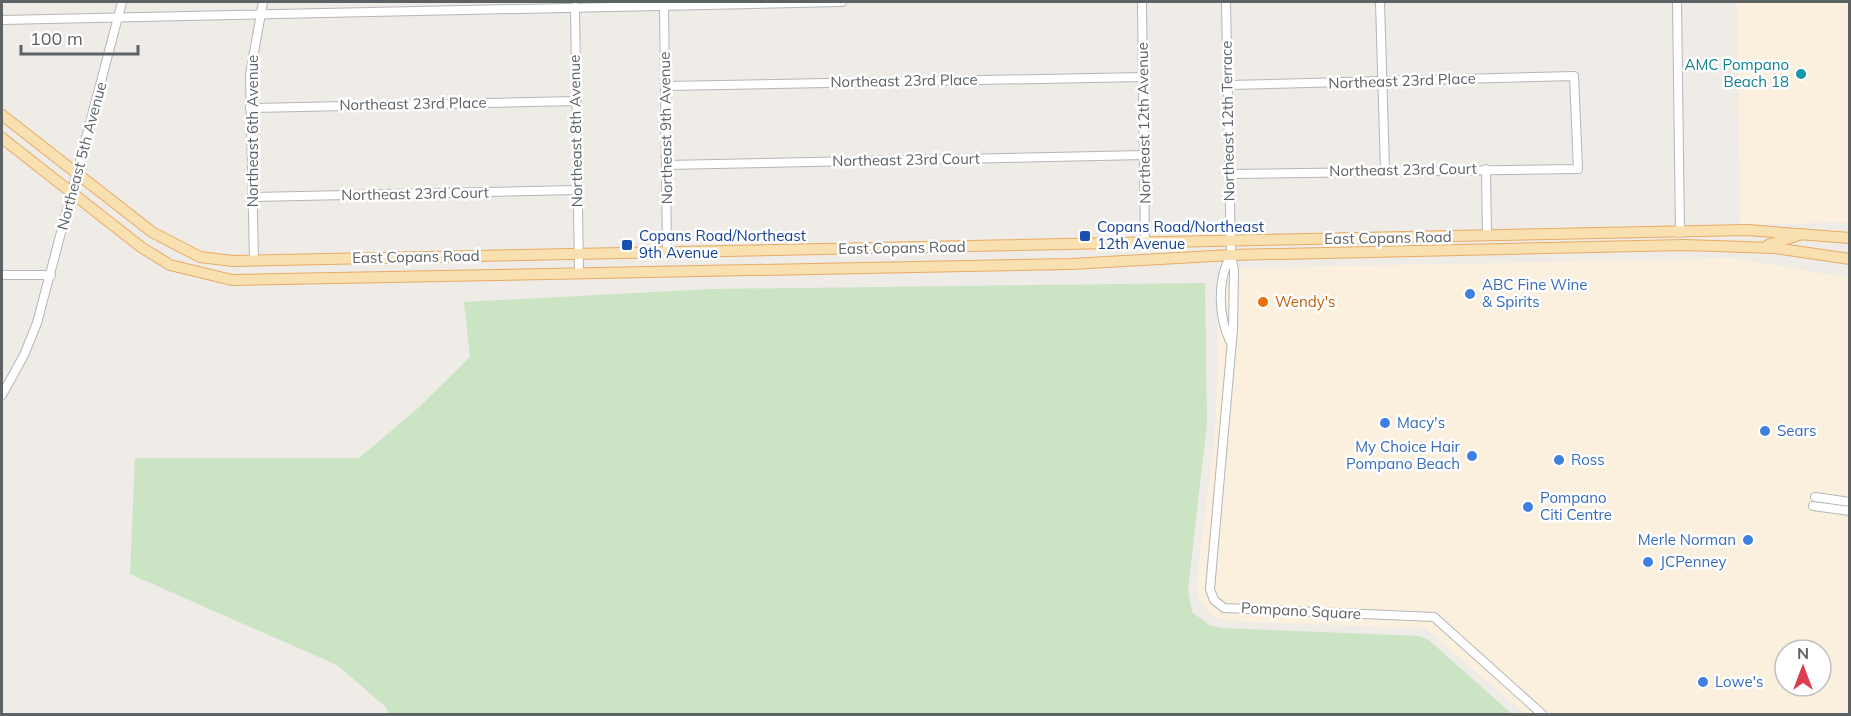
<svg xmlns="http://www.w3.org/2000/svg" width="1851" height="716" viewBox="0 0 1851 716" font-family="Mulish,sans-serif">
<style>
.commercial{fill:#fbefde;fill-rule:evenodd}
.green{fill:#cae4c4}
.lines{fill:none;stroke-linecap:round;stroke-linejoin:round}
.minor-casing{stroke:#b3b7b9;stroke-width:10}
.major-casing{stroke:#e7ab66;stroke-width:12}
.minor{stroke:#fff;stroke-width:8}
.major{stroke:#f9e0b0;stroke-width:10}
.culture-dot{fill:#0f9aa8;stroke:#fff;stroke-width:2}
.transit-dot{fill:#1a4fb4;stroke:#fff;stroke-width:2}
.shop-dot{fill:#3f7fe0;stroke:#fff;stroke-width:2}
.food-dot{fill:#e8710a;stroke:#fff;stroke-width:2}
.labels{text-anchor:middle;stroke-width:5;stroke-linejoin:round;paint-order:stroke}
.culture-label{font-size:15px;fill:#0d838f;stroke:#fff;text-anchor:end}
.street-label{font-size:15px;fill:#5d6265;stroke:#fff}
.transit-label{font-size:15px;fill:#164399;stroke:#fff;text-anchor:start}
.shop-label{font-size:15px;fill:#366cbe;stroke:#fff;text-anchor:start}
.food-label{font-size:15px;fill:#c56008;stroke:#fff;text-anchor:start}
</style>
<rect width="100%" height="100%" fill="#efebe6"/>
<g class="commercial">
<polygon points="1737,2 1849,2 1849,222 1740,225"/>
<path d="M1735,258L1849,278V714H1525L1427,629L1230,621L1215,617L1203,605L1197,593L1198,569L1214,445L1218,367L1217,282L1242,268ZM1785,650H1821V686H1785Z"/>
</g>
<polygon class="green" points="1205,283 1207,424 1188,589 1192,612 1211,626 1221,628 1420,636 1430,641 1512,714 388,714 386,707 337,665 130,574 135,458 359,458 417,409 470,357 464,302 711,289"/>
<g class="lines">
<g class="minor-casing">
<g id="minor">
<polyline points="1142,2 1145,244"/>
<polyline points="1226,2 1231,255 1234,270 1233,329 1210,589 1214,600 1224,608 1434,617 1542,714"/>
<polyline points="1380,2 1385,170"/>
<polyline points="1677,2 1680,233"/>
<polyline points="664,5 667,251"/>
<polyline points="575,7 579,273"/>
<polyline points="2,20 842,2"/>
<polyline points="665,86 1143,77"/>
<polyline points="250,108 576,101"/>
<polyline points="667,165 1144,155"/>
<polyline points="1486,169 1487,236"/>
<polyline points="1229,174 1578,169 1574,76 1229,85"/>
<polyline points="253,197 577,190"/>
<polyline points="254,261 250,75 263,2"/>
<polyline points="2,275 51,275"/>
<path d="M1230,341C1218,316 1217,279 1231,255"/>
<polyline points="2,395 24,355 37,323 122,2"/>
<polyline points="1815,497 1850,502"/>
<polyline points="1813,506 1850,511"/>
</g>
</g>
<g class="major-casing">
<g id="major">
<polyline points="2,115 152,232 200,257 233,261 1747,230 1850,238"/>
<polyline points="2,138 141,247 170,265 232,280 1071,264 1231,255 1684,245 1775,248 1850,259"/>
<polyline points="1768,245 1802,234"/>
</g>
</g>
<use href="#minor" class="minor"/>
<use href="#major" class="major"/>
</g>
<circle class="culture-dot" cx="1801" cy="74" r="6"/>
<g class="transit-dot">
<rect x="1079" y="230" width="12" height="12" rx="3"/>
<rect x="621" y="239" width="12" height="12" rx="3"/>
</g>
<g class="shop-dot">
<circle cx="1470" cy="294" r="6"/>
<circle cx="1385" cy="423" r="6"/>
<circle cx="1765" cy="431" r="6"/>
<circle cx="1472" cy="456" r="6"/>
<circle cx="1559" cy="460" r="6"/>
<circle cx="1528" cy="507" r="6"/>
<circle cx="1748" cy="540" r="6"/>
<circle cx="1648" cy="562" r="6"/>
<circle cx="1703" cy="682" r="6"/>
</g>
<circle class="food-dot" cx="1263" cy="302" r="6"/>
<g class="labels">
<g class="culture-label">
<text x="1789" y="70">AMC Pompano<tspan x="1789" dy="17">Beach 18</tspan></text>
</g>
<g class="street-label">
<text transform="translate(904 81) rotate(-1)" y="5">Northeast 23rd Place</text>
<text transform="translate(1402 81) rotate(-2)" y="5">Northeast 23rd Place</text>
<text transform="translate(413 104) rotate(-1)" y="5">Northeast 23rd Place</text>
<text transform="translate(1228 121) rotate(-91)" y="5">Northeast 12th Terrace</text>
<text transform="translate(1144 123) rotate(-91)" y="5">Northeast 12th Avenue</text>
<text transform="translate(666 128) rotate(-91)" y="5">Northeast 9th Avenue</text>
<text transform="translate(253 131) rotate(-90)" y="5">Northeast 6th Avenue</text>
<text transform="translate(576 131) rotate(-91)" y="5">Northeast 8th Avenue</text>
<text transform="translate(82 156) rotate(-75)" y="5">Northeast 5th Avenue</text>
<text transform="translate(906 160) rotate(-1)" y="5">Northeast 23rd Court</text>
<text transform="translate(1403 170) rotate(-1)" y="5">Northeast 23rd Court</text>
<text transform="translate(415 194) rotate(-1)" y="5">Northeast 23rd Court</text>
<text transform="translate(1388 238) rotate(-1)" y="5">East Copans Road</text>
<text transform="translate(902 248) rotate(-1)" y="5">East Copans Road</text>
<text transform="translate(416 257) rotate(-1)" y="5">East Copans Road</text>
<text transform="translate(1301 611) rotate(3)" y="5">Pompano Square</text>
</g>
<g class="transit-label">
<text x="1097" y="232">Copans Road/Northeast<tspan x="1097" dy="17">12th Avenue</tspan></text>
<text x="639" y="241">Copans Road/Northeast<tspan x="639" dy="17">9th Avenue</tspan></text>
</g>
<g class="shop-label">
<text x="1482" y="290">ABC Fine Wine<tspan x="1482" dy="17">&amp; Spirits</tspan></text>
<text x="1397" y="428">Macy's</text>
<text x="1777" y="436">Sears</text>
<text x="1460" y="452" text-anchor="end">My Choice Hair<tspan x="1460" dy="17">Pompano Beach</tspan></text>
<text x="1571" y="465">Ross</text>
<text x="1540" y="503">Pompano<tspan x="1540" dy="17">Citi Centre</tspan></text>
<text x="1736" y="545" text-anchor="end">Merle Norman</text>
<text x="1660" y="567">JCPenney</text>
<text x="1715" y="687">Lowe's</text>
</g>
<g class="food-label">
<text x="1275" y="307">Wendy's</text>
</g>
</g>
<rect width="1851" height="716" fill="none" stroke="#5d6265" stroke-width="6"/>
<g transform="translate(1803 668)"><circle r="28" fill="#ffffff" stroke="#bec0c1" stroke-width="1.5"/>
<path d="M0-4.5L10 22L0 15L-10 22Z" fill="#dd3e4f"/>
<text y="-9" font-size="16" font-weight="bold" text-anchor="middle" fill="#5d6265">N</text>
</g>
<path d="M21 45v9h117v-9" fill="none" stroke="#5d6265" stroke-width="3"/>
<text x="30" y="45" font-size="18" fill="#5d6265" stroke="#ffffff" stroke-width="4.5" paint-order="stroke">100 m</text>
</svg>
